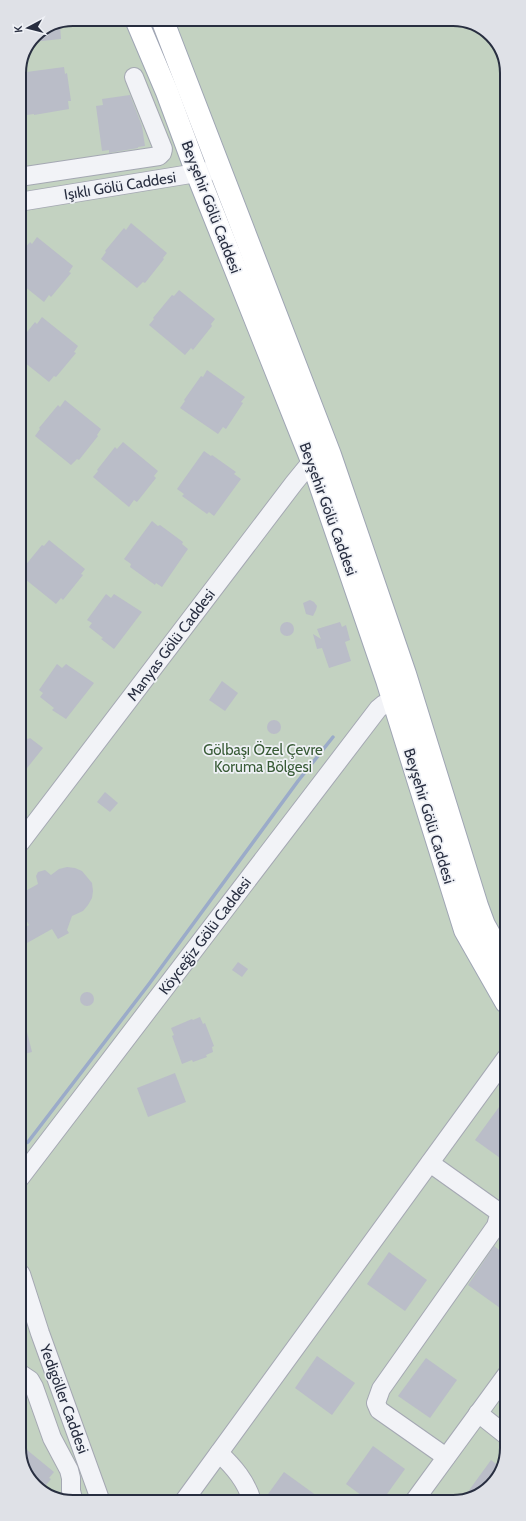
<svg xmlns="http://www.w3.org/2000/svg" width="526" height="1521" viewBox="0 0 526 1521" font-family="Cabin,sans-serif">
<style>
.green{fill:#c3d2c1}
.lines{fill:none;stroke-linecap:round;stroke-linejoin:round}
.stream{stroke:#9babc9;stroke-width:3.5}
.building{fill:#babdc8}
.minor-casing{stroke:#a5a8b3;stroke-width:20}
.major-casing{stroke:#9fa5b4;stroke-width:24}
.minor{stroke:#f2f3f7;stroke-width:18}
.major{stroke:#fff;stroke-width:22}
.labels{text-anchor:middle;stroke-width:3.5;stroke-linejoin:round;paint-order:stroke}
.street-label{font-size:15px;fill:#282e40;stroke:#eff1f6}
.park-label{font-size:15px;fill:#385b36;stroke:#eff1f6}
.rim{fill:none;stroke:#282e40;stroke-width:2}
</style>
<rect width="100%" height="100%" fill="#e0e2e9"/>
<polygon class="green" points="73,19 456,19 488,32 505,60 507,1448 496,1481 466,1500 70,1502 38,1489 21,1461 19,70 35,35"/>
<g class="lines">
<polyline class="stream" points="20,1145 28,1142 149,984 298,781 333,737"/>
</g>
<g class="building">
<polygon points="60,25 61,39 32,42 35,35"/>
<polygon points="64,67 65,74 67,73 71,101 68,101 69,109 34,115 34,114 19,116 19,73"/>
<polygon points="130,95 142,126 145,146 138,147 138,148 109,153 109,150 102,151 96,106 103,105 102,99"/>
<polygon points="131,223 167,253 163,258 164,259 145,283 143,282 137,288 101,259 106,252 105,251 124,228 126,230"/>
<polygon points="37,237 73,266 69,272 71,273 51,297 49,295 44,302 19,282 19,255 30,242 32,244"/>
<polygon points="179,290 215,319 211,324 212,326 193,350 191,348 185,355 149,325 154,319 153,318 172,295 174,296"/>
<polygon points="42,317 78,346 74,352 76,353 56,377 54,376 49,382 19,358 19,342 35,322 37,324"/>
<polygon points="207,370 245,397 241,402 243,403 226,429 223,427 218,434 180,408 185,401 184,400 201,376 203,377"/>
<polygon points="65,400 101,429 97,435 98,436 79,460 77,459 71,465 35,436 40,429 39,428 58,405 60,407"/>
<polygon points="123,442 158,471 154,476 156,478 137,502 134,500 129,507 93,477 98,471 97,470 115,447 117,449"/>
<polygon points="204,451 211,456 212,455 236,472 234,474 241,479 214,516 209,512 207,514 182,496 184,494 177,489"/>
<polygon points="152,521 158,526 160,525 183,542 182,544 188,549 162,587 156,583 155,585 130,567 131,564 124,559"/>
<polygon points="49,540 85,569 81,574 83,575 63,600 61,598 56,604 20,575 25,569 24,567 42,545 44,546"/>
<polygon points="106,594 111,598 114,594 142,612 114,649 101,639 103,638 89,627 92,623 87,620"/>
<polygon points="310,600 314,602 317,606 316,610 313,616 306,614 303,603"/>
<circle cx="287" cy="629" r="7"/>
<polygon points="340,622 342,627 346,625 350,640 345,642 351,661 329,668 322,648 317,649 313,634 321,639 317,629"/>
<polygon points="57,664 62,668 66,664 94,683 66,719 52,710 54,708 40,697 43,693 39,690"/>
<polygon points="222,681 238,693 225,711 209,700"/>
<circle cx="274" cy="727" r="7"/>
<polygon points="20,734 28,739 30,738 43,748 20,777"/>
<polygon points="105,792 118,803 110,812 97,802"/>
<polygon points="67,867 75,868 82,871 92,883 93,891 92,898 88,905 83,911 72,916 67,930 69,933 58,939 52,929 27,943 20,931 29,925 20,909 20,894 38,884 36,876 38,872 45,870 51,875 59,869"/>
<polygon points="238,962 248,969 242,977 232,970"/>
<circle cx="87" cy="999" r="7"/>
<polygon points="200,1017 203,1024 205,1023 214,1046 212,1047 213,1052 206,1055 207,1057 193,1062 192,1060 182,1064 172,1036 174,1035 171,1028 192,1019 193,1020"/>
<polygon points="20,1020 24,1020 32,1052 20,1055"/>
<polygon points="175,1073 186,1102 148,1117 137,1088"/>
<polygon points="507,1096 507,1163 475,1140"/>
<polygon points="494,1246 507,1256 507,1313 468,1285"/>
<polygon points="389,1252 427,1280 405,1311 367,1284"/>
<polygon points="317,1356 355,1383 332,1415 295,1388"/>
<polygon points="426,1358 457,1380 430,1418 398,1396"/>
<polygon points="21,1445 54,1472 49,1478 51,1479 42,1490 38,1489 21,1461"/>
<polygon points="373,1446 405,1469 382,1501 369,1501 346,1484"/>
<polygon points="491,1460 500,1467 496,1481 466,1500 462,1500"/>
<polygon points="284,1472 324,1501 263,1501"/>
</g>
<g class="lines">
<g class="minor-casing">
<g id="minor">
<polyline points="19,177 159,156 162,153 163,149 134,77"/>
<polyline points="19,202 221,169"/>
<polyline points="20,843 294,483 312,461 322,458"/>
<polyline points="430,1163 496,1210 499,1215 496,1226 381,1389 376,1403 379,1410 446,1457"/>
<polyline points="20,1178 378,709 384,704 393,699"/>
<polyline points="21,1274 40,1333 101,1502"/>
<polyline points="21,1374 30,1380 34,1387 52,1438 69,1470 71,1478 71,1491 74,1502"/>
<polyline points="478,1413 507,1436"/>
<path d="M219,1453C234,1467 246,1481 252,1501"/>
<polyline points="415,1500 507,1374"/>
<polyline points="184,1501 506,1058"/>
</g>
</g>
<g class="major-casing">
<g id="major">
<polyline points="136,19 167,92 197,173 312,461 387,680 465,930 506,1002"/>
<polyline points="162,19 330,455 405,674 477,906 484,925 506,964"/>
</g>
</g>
<use href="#minor" class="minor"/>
<use href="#major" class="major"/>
</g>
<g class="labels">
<g class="street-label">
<text transform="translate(120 186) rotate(-9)" y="5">Işıklı Gölü Caddesi</text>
<text transform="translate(211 207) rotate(69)" y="5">Beyşehir Gölü Caddesi</text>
<text transform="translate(328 509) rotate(70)" y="5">Beyşehir Gölü Caddesi</text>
<text transform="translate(171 645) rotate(-53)" y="5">Manyas Gölü Caddesi</text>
<text transform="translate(429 816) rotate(73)" y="5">Beyşehir Gölü Caddesi</text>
<text transform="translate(205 936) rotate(-53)" y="5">Köyceğiz Gölü Caddesi</text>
<text transform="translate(64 1399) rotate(70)" y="5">Yedigöller Caddesi</text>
</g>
<g class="park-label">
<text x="263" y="755">Gölbaşı Özel Çevre<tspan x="263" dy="17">Koruma Bölgesi</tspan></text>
</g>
</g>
<path d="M0 0H526V1521H0ZM73 26H453A47 47 0 0 1 500 73V1448A47 47 0 0 1 453 1495H73A47 47 0 0 1 26 1448V73A47 47 0 0 1 73 26Z" fill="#dfe1e7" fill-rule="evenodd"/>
<path class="rim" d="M73 26H453A47 47 0 0 1 500 73V1448A47 47 0 0 1 453 1495H73A47 47 0 0 1 26 1448V73A47 47 0 0 1 73 26Z"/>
<g transform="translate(28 28) rotate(263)" stroke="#eff1f6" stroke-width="3" paint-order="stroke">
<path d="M0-3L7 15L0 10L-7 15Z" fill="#282e40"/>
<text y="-6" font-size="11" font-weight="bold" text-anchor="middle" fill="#282e40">K</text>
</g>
</svg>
